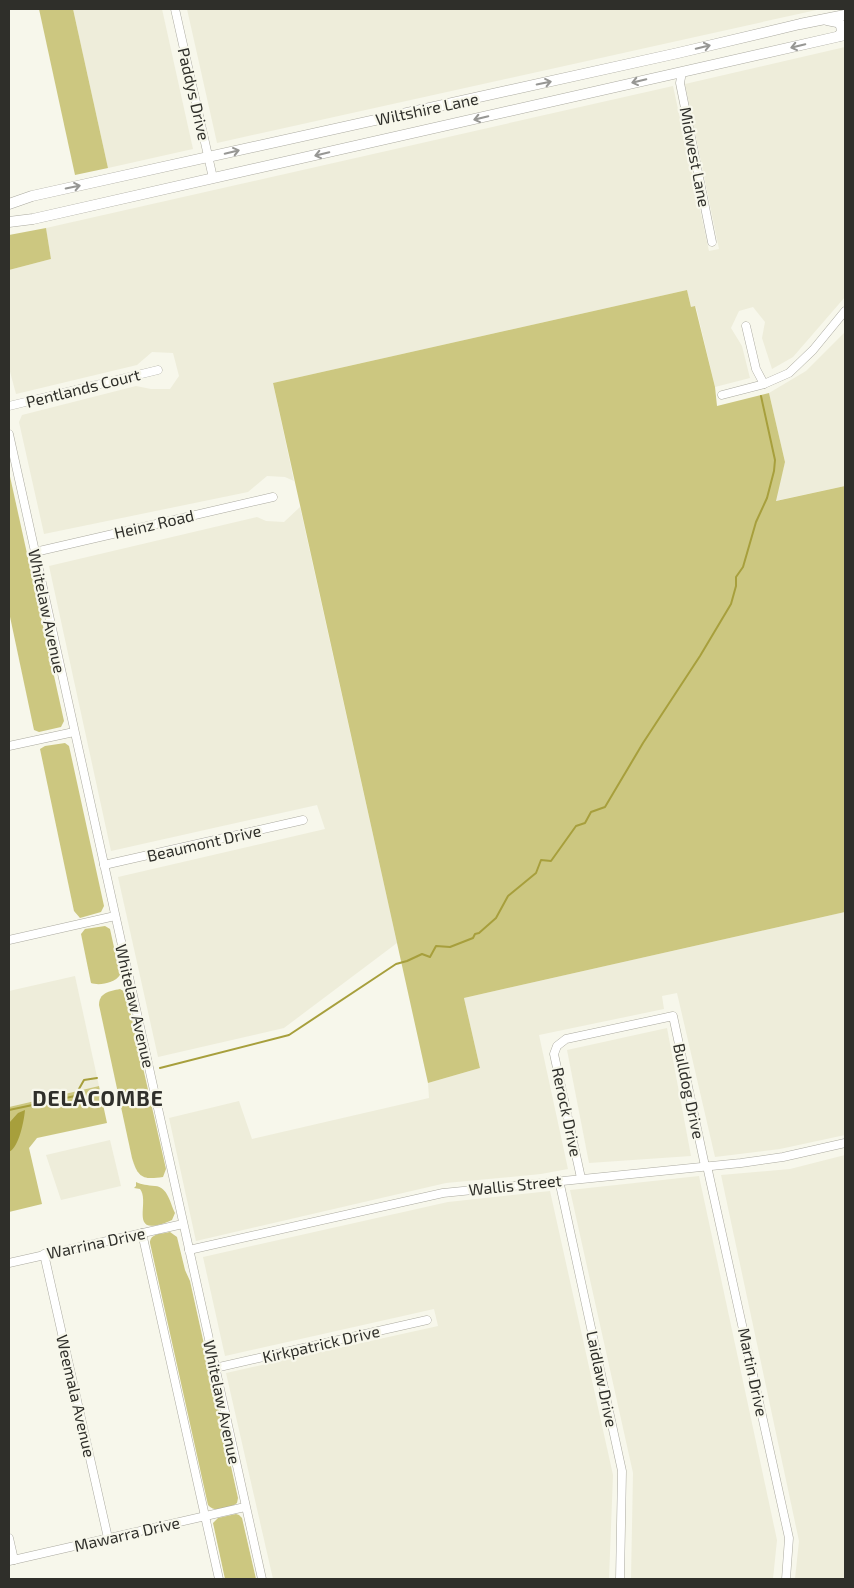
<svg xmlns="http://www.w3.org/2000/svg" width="854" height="1588" viewBox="0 0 854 1588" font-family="'Exo 2',sans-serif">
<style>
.built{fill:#eeedda}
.green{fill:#ccc780}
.water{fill:#a79f3c}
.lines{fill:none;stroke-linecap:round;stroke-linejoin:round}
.stream{stroke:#a79f3c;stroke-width:2}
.minor-casing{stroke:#abaaa0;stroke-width:9}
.major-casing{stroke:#abaaa0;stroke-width:11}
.minor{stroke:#fff;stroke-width:8}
.major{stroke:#fff;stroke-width:10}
.oneway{stroke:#979794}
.labels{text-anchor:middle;stroke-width:4.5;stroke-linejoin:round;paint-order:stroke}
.street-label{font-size:16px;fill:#2f2f2a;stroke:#f7f7eb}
.district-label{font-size:21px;font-weight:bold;letter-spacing:1px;fill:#2f2f2a;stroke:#f7f7eb}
</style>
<rect width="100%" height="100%" fill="#f7f7eb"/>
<g class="built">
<polygon points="73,9 162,9 193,149 108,168"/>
<polygon points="187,9 821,9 217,143"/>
<polygon points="845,47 845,297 793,357 772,369 762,338 765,322 753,307 739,311 731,328 742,346 750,378 715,387 696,307 691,307 687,290 273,383 294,481 285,477 267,476 248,492 44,534 19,422 22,415 136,386 151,389 170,389 179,376 173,353 152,352 137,365 16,394 9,368 9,270 51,259 46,228 673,86 709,251 719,249 685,84"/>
<polygon points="845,332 845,486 775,501 785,462 769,393 806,371"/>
<polygon points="300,507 397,943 284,1028 158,1057 118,877 325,829 317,805 111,851 49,566 257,517 266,521 284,522"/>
<polygon points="845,912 845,1135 780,1149 715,1157 677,993 662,996 664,1009 539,1035 568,1169 541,1174 446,1183 196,1241 169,1118 239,1101 252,1139 429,1098 428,1083 480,1068 464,998"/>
<polygon points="75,976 99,1086 9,1107 9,991"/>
<polygon points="667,1028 691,1156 589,1163 567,1050"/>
<polygon points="110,1140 121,1186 61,1200 46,1155"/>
<polygon points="845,1155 845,1579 795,1579 799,1541 721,1175 790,1169"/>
<polygon points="699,1176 777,1540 773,1579 631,1579 633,1473 570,1190"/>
<polygon points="550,1191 613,1475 609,1579 273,1579 226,1373 438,1326 434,1309 225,1356 203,1257 448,1202"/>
</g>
<g class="green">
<polygon points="39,9 73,9 108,168 75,175"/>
<polygon points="46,228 51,259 9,270 9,235"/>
<polygon points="687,290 691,307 695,306 715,387 717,406 769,393 785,462 776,501 845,486 845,912 464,998 480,1068 428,1083 273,383"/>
<polygon points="9,472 64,721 61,727 39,732 34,730 9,612"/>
<polygon points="65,743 69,746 104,906 101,912 80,918 74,911 40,749 45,746"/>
<path d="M105,926L110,929L120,975C115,983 99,986 91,983L81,934L85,929Z"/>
<path d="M120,989L125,992L127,997L166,1169L163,1177C143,1180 138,1178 132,1158L99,1005C99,993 109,991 120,989Z"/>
<polygon points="99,1086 107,1123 37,1138 29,1148 42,1204 9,1212 9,1107"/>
<path d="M136,1182C142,1185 147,1185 155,1186C168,1187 170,1203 175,1213L172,1220C126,1240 151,1203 140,1189L134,1188L136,1186Z"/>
<path d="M170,1232L177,1237L185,1270L190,1281L238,1498L237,1503C230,1509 214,1513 208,1505L150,1243C150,1233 162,1234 170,1232Z"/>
<polygon points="236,1514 239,1515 242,1518 256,1579 225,1579 213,1523 218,1518"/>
</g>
<path class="water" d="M25,1110C24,1121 19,1147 9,1152V1123L18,1113Z"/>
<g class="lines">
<g class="stream">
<polyline points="160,1068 289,1035 396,964 407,961 422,954 430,957 436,946 450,947 473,938 475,934 479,933 496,918 508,896 536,873 541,860 551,861 576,826 585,823 591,812 605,807 643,743 700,656 731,604 736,586 736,577 743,567 756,522 767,498 774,471 775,460 761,396"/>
<polyline points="9,1110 75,1096 84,1080 97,1078"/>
</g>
<g class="minor-casing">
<g id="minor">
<polyline points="175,9 213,178"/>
<polyline points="682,72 680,83 712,242"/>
<polyline points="746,326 756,369 764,384"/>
<polyline points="722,395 764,384 789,373 813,350 845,311"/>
<polyline points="9,406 158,370"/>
<polyline points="9,434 262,1579"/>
<polyline points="35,552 273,497"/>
<polyline points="9,746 74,732"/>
<polyline points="104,865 303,820"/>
<polyline points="9,940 115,916"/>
<polyline points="707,1166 789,1538 786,1579"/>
<polyline points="581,1178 554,1054 557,1046 566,1039 673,1016 705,1166"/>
<polyline points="559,1180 622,1471 620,1579"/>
<polyline points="142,1233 219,1579"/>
<polyline points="189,1250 443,1193 741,1163 783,1157 845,1143"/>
<polyline points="44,1254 108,1538"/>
<polyline points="9,1263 183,1224"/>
<polyline points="215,1368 427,1320"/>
<polyline points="9,1538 14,1560"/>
<polyline points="9,1561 245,1507"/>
</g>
</g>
<g class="major-casing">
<g id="major">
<polyline points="827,20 837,22 841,25 842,32 839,36"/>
<polyline points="9,204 32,196 678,53 800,24 845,15"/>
<polyline points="9,222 33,219 845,35"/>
</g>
</g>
<use href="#minor" class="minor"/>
<use href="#major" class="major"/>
</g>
<defs><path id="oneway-shaft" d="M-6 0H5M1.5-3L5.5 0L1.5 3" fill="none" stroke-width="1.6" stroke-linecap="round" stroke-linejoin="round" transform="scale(1.25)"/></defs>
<g class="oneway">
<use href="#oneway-shaft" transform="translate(798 46) rotate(167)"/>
<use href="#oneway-shaft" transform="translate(703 47) rotate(-14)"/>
<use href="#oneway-shaft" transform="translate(639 81) rotate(167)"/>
<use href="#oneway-shaft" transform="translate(544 83) rotate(-12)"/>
<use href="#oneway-shaft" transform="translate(481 118) rotate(167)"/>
<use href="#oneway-shaft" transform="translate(232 152) rotate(-13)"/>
<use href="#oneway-shaft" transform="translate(322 154) rotate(167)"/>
<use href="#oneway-shaft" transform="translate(73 187) rotate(-12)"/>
</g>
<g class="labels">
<g class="street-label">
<text transform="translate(194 94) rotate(77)" y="6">Paddys Drive</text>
<text transform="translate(427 109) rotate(-12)" y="6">Wiltshire Lane</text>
<text transform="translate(695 157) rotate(79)" y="6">Midwest Lane</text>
<text transform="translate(83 388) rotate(-14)" y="6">Pentlands Court</text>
<text transform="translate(154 524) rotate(-13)" y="6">Heinz Road</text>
<text transform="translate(47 611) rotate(78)" y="6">Whitelaw Avenue</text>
<text transform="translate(204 843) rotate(-13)" y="6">Beaumont Drive</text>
<text transform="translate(135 1006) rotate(77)" y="6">Whitelaw Avenue</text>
<text transform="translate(689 1091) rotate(78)" y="6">Bulldog Drive</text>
<text transform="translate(567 1112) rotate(78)" y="6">Rerock Drive</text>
<text transform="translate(515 1185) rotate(-6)" y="6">Wallis Street</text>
<text transform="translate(96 1243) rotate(-12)" y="6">Warrina Drive</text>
<text transform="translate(321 1344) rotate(-13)" y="6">Kirkpatrick Drive</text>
<text transform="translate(753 1372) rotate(78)" y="6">Martin Drive</text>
<text transform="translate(602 1379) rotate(78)" y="6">Laidlaw Drive</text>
<text transform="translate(76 1396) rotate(77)" y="6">Weemala Avenue</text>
<text transform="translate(222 1402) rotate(78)" y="6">Whitelaw Avenue</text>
<text transform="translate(127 1534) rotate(-13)" y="6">Mawarra Drive</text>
</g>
<g class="district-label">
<text x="98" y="1106">DELACOMBE</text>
</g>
</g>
<rect width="854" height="1588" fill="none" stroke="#2f2f2a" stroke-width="20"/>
</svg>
